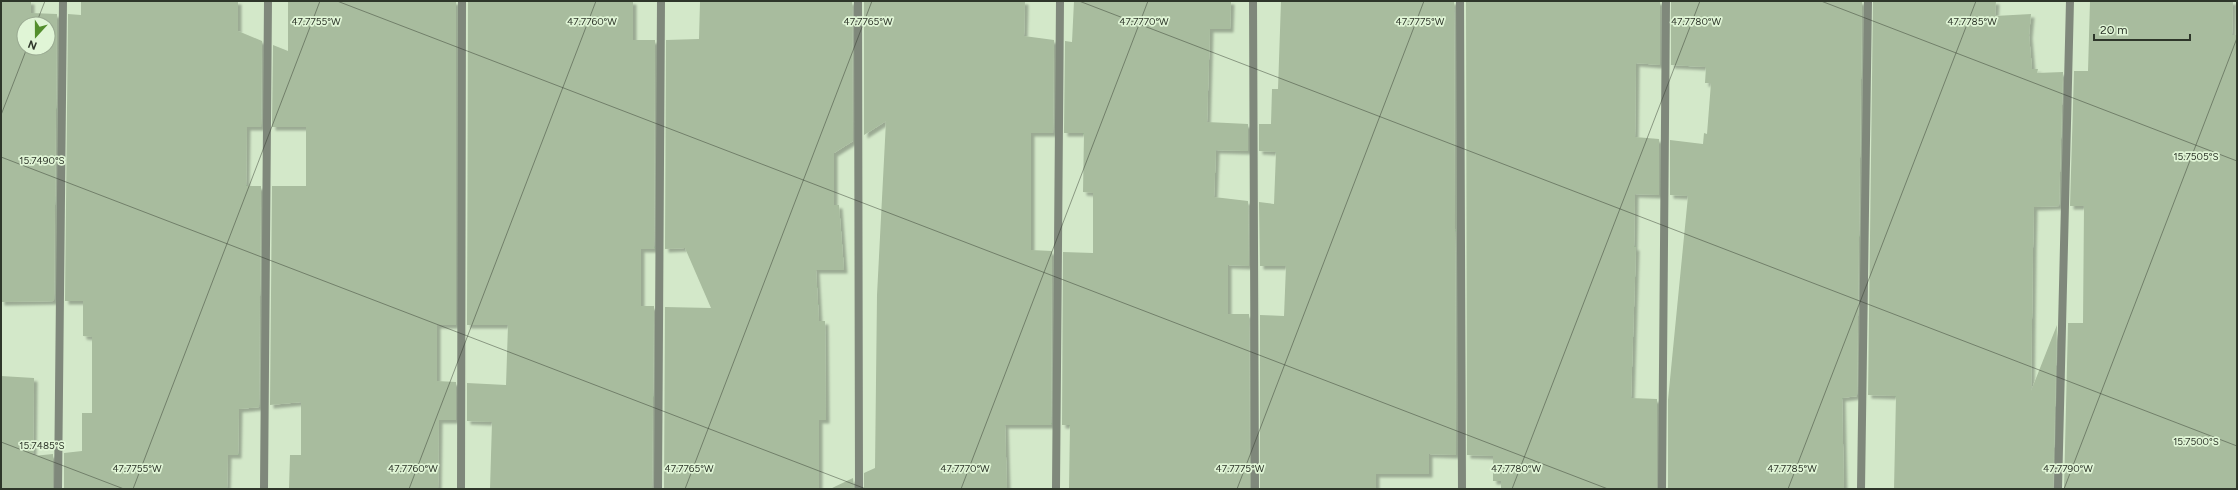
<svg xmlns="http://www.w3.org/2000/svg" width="2238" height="490" viewBox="0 0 2238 490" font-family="Figtree,sans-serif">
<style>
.building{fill:#a8bc9e;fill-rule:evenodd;filter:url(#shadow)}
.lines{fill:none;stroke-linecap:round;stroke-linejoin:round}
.minor{stroke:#7f887b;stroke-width:8}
.ticks{fill:none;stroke:#2e362a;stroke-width:1;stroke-opacity:0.45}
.ticks-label{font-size:10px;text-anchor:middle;fill:#2e362a;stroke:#e0f5d6;stroke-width:3.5;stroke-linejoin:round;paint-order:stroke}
</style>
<defs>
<filter id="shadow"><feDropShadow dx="3.5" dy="3.5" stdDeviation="1" flood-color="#0004"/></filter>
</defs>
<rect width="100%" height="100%" fill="#d3e8c9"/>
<g class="building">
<path d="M1,1H31V13L57,14L54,301L1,302ZM24,24H48V48H24Z"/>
<polygon points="81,1 238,1 238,31 262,41 261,127 247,127 246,186 261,186 259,407 239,409 238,455 228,455 227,489 64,489 64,453 82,451 82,413 92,413 92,337 83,336 83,301 65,301 68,14 81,15"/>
<polygon points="288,1 456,1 456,325 437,325 437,381 456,382 456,420 439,420 438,489 289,489 290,455 301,455 301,402 270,405 272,186 306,186 306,127 272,127 273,45 288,51"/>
<polygon points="468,1 633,1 633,40 655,40 654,249 641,249 641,306 654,306 652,489 490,489 492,422 467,421 467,383 506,385 508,325 467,325"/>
<polygon points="852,1 853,141 834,153 834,205 839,205 844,270 816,270 819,321 825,321 826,420 819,420 819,489 664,489 665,307 711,308 685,248 665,249 666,40 699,39 700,2"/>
<polygon points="864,1 1025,1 1024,36 1054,40 1053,133 1031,133 1031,250 1052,251 1051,425 1005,425 1007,489 864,489 864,473 875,468 877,295 886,121 864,135"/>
<polygon points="1074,1 1231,1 1230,29 1210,29 1207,122 1248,124 1248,151 1216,150 1214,197 1248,201 1249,266 1228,265 1228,314 1249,314 1250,489 1069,489 1070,425 1062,425 1063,252 1093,253 1093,193 1083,192 1084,133 1064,133 1065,41 1072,42"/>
<polygon points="1281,1 1454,1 1456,455 1429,454 1429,474 1376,474 1376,489 1260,489 1260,315 1284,316 1286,266 1260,266 1259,202 1274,204 1276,152 1259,151 1259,124 1271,124 1272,89 1278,89"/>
<polygon points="1466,1 1660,1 1660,65 1636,63 1635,137 1659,139 1659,195 1635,194 1634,247 1636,247 1631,398 1657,399 1657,489 1501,489 1501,481 1493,481 1493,456 1467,455"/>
<polygon points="1671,1 1862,1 1857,396 1842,398 1844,489 1668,489 1668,400 1688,196 1670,195 1670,140 1703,144 1704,133 1707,134 1711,83 1705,83 1706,67 1671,65"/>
<polygon points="1873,1 1996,1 1995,16 2031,14 2029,35 2032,69 2038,69 2037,73 2063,72 2059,206 2034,207 2033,248 2031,391 2057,325 2053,489 1894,489 1896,396 1868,395"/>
<polygon points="2090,1 2233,1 2232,35 2237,35 2237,489 2064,489 2068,323 2083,323 2084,206 2070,206 2074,71 2088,71"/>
<polygon points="1,376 34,378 33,456 53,454 53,489 1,489"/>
<polygon points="853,478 854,489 830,489"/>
</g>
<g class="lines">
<g class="minor">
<polyline points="858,1 859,489"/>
<polyline points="1253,1 1255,489"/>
<polyline points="1460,1 1462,489"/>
<polyline points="58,489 63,1"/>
<polyline points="264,489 268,1"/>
<polyline points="461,489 462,1"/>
<polyline points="658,489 661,1"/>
<polyline points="1056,489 1060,1"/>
<polyline points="1662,489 1666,1"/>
<polyline points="1861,489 1868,1"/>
<polyline points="2058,489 2070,1"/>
</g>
</g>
<path class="ticks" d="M337,1L1608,489M1079,1L2237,446M1821,1L2237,161M36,24L45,1M1,115L27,48M1,157L866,489M1,442L124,489M133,489L320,1M409,489L596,1M685,489L872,1M961,489L1148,1M1237,489L1424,1M1512,489L1700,1M1788,489L1976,1M2064,489L2237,38"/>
<g class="ticks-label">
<text x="316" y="25">47.7755°W</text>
<text x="592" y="25">47.7760°W</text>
<text x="868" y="25">47.7765°W</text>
<text x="1144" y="25">47.7770°W</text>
<text x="1420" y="25">47.7775°W</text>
<text x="1696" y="25">47.7780°W</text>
<text x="1972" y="25">47.7785°W</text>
<text x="2196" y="160">15.7505°S</text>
<text x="42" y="164">15.7490°S</text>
<text x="2196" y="445">15.7500°S</text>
<text x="42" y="449">15.7485°S</text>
<text x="137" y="472">47.7755°W</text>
<text x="413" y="472">47.7760°W</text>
<text x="689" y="472">47.7765°W</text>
<text x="965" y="472">47.7770°W</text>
<text x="1240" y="472">47.7775°W</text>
<text x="1516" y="472">47.7780°W</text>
<text x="1792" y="472">47.7785°W</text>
<text x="2068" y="472">47.7790°W</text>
</g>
<rect width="2238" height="490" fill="none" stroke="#2e362a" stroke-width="4"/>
<g transform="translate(36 36) rotate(201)"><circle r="19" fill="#e0f5d6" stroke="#99a991"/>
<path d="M0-3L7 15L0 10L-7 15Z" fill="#538e2c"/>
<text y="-6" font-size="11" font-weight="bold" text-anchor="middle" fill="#2e362a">N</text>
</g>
<path d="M2094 34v6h96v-6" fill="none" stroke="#2e362a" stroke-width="2"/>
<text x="2100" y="34" font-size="12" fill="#2e362a" stroke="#e0f5d6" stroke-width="3" paint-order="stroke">20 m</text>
</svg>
